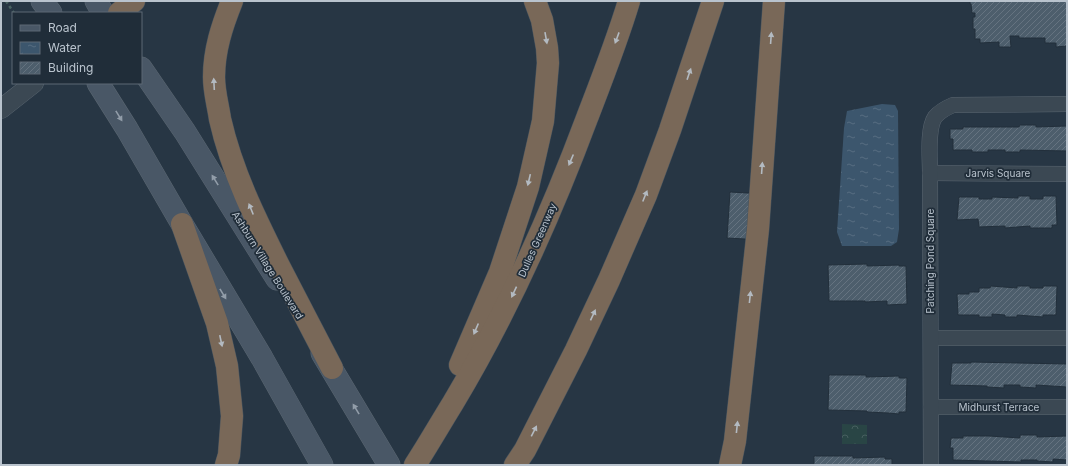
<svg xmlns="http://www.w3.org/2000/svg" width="1068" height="466" viewBox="0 0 1068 466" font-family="Inter,sans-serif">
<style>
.park{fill:url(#park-crowns)}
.water{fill:url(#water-ripples)}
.building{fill:url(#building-hatch);stroke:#222f3b}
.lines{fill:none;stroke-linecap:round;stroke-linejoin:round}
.minor-casing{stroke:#5a6671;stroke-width:16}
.tertiary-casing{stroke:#5a6671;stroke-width:20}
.secondary-casing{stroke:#5a6671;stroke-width:23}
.motorway-casing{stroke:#46535e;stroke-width:23}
.path{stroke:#496262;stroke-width:2.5;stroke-dasharray:3 3;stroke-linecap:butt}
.minor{stroke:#3b4853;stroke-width:15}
.tertiary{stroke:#3b4853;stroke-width:19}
.secondary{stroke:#495766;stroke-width:22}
.motorway{stroke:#796858;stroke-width:22}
.oneway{fill:#b3bac1}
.oneway2{fill:#929da9}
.labels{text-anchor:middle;stroke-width:3.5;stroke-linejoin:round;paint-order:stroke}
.street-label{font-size:10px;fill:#b9c3cd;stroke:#202d39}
</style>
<defs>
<pattern id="park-crowns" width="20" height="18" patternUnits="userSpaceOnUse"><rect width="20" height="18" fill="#294545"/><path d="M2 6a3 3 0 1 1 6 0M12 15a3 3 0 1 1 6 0" fill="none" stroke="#465e5f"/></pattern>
<pattern id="water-ripples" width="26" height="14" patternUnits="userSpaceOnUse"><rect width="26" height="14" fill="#3c566d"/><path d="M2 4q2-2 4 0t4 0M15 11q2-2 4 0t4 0" fill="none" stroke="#566d81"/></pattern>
<pattern id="building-hatch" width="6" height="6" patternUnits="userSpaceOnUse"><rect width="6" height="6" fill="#4d5e6c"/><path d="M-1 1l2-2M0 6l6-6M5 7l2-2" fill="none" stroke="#657380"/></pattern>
</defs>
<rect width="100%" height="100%" fill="#273644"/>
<polygon class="park" points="842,424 867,425 867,444 842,444"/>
<polygon class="water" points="882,104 895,105 898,111 899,229 897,242 891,246 842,246 837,232 844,128 847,111"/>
<g class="building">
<polygon points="970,1 1067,1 1067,46 1056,47 1056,43 1045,43 1045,38 1019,38 1019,36 1010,36 1011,47 999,47 999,42 980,43 980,39 975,39 975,29 973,29 973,17 975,17 975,13 972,13 971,4 970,4"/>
<polygon points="1020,125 1036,125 1036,127 1067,126 1067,151 1020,150 1020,152 1005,152 1005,150 988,150 988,152 972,152 972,150 953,150 953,139 950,139 950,129 963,129 963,127 1019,127"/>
<polygon points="730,192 766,194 763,240 727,238"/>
<polygon points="1018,196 1030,196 1030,199 1043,199 1043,196 1056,196 1057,225 1052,225 1052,228 1030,228 1030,226 1005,228 1005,226 979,227 978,219 957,220 959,197 979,197 979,199 992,199 992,197 1018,198"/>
<polygon points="867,264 867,266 899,265 899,266 906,266 907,304 887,305 887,301 865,302 865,301 829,301 828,265"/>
<polygon points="991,286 1017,288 1017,286 1030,286 1030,288 1043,288 1043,286 1057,286 1056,315 1043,315 1043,317 1017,315 1017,317 1005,317 1005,315 992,314 992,317 979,317 979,315 958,315 957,294 969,294 969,292 979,292 979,288 990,288"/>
<polygon points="971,362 1067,364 1067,387 1036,385 1036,388 1020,387 1020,385 1004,385 1004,388 987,387 987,386 950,385 952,363 971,363"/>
<polygon points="829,375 866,375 866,377 899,376 899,378 907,378 906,412 899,412 899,414 888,413 867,412 867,411 828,410"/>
<polygon points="1020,435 1037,435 1037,437 1067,436 1067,460 1053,459 1053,462 1037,461 1037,460 1021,460 1021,462 953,460 953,448 950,448 951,438 963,438 963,436 989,436 1020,438"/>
<polygon points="814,456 853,456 853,458 885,457 885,459 892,459 892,465 814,465"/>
</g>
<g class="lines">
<g class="minor-casing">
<g id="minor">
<polyline points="930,173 1067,174"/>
<polyline points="931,338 1067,338"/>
<polyline points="931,407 1067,407"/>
<path d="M931,465L930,173C930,158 927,129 935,117C940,111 946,108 953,105L1067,104"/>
</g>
</g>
<g class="tertiary-casing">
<polyline id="tertiary" points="1,109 34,83"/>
</g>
<g class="secondary-casing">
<g id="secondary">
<polyline points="42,1 51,13"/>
<polyline points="96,1 103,13"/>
<polyline points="141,68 185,132 277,279"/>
<polyline points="98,83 127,129 182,224 262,358 322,465"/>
<polyline points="322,353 389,465"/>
</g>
</g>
<g class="motorway-casing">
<g id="motorway">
<path d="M232,1C222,26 214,50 214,77C214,92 218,105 220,119C232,172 256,220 280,268C297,301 315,335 332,368"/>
<polyline points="119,13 134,1"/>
<polyline points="182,224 217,323 227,366 232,416 229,455 226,465"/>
<polyline points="460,365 500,272 528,187 543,121 548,63 547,48 542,20 535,1"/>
<path d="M415,465C428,445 440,424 453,403C507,313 550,217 587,118C602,79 617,41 629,1"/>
<polyline points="515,465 525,450 576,350 609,280 646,195 670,130 713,1"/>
<polyline points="730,465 735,441 758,229 774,1"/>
</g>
</g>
<polyline class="path" points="6,1 14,13"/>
<use href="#minor" class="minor"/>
<use href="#tertiary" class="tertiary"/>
<use href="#secondary" class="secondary"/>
<use href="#motorway" class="motorway"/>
</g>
<defs><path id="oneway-solid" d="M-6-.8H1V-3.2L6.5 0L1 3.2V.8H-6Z"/></defs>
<g class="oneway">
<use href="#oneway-solid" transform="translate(546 38) rotate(80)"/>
<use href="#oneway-solid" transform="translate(617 38) rotate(110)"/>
<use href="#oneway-solid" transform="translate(771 38) rotate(-86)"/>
<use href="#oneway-solid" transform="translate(689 74) rotate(-71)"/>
<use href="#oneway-solid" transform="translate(214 84) rotate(-93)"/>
<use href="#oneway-solid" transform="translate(571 160) rotate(113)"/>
<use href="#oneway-solid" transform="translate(762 168) rotate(-86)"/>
<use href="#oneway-solid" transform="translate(529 180) rotate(103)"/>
<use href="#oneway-solid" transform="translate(645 196) rotate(-68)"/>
<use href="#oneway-solid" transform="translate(251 209) rotate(-112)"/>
<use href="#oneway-solid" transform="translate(514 292) rotate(115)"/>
<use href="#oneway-solid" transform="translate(750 297) rotate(-84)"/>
<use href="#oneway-solid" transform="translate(593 315) rotate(-65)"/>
<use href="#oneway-solid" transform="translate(476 329) rotate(113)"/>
<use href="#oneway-solid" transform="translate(221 341) rotate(78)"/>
<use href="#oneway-solid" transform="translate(737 427) rotate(-84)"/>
<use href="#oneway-solid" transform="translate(534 431) rotate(-63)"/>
</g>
<g class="oneway2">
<use href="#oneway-solid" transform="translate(119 116) rotate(58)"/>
<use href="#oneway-solid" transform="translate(215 180) rotate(-122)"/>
<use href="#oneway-solid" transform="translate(223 294) rotate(59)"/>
<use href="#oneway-solid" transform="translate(356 409) rotate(-121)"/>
</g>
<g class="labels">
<g class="street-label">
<text x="998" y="177">Jarvis Square</text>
<text transform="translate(537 240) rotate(-66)" y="4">Dulles Greenway</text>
<text transform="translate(930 261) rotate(-90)" y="4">Patching Pond Square</text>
<text transform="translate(268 265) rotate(58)" y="4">Ashburn Village Boulevard</text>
<text x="999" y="411">Midhurst Terrace</text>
</g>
</g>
<rect width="1068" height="466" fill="none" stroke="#b9c3cd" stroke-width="4"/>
<rect x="12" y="12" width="130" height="72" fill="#202d39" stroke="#5d6974"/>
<rect x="20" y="25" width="20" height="6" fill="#495766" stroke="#5d6974"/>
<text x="48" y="32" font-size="12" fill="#b9c3cd">Road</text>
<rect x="20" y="42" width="20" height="12" fill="url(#water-ripples)" stroke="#5d6974"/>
<text x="48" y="52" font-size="12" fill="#b9c3cd">Water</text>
<rect x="20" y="62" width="20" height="12" fill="url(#building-hatch)" stroke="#5d6974"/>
<text x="48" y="72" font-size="12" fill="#b9c3cd">Building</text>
</svg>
